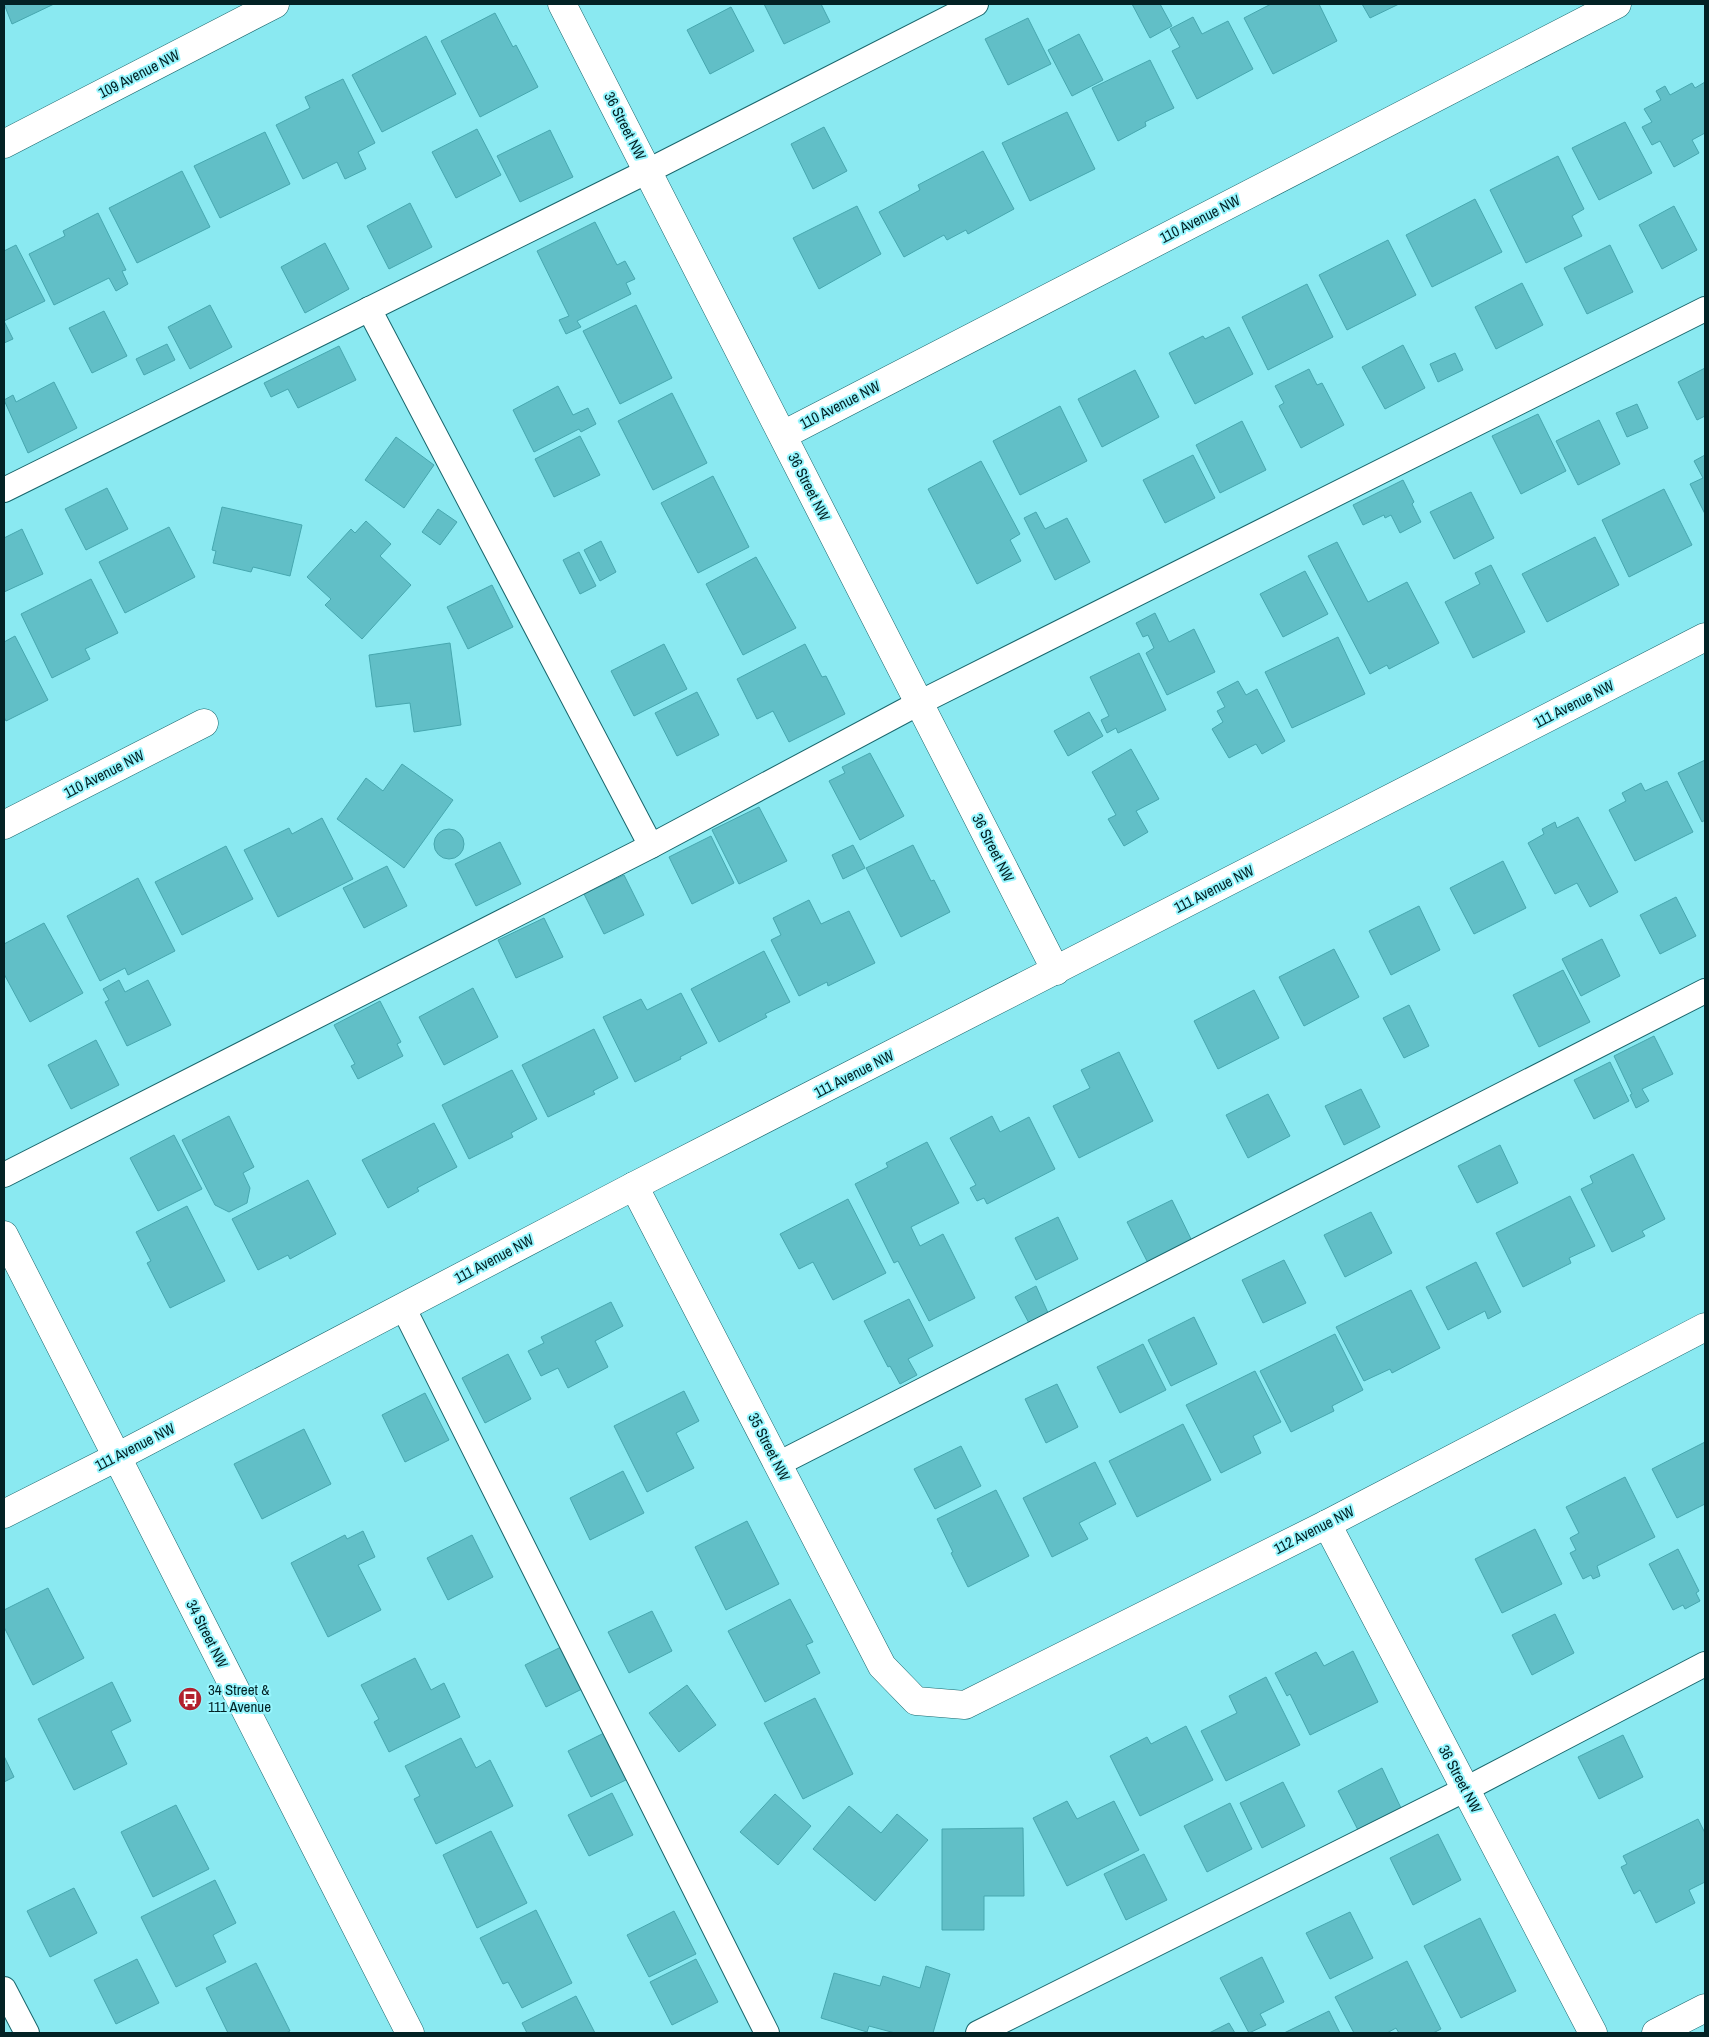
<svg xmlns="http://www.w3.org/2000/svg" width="1709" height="2037" viewBox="0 0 1709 2037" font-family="'Archivo Narrow',sans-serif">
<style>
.building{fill:#61bfc7;stroke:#46a7af}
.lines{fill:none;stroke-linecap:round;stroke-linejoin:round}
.service-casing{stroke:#18666c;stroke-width:26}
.minor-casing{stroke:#18666c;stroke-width:29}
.tertiary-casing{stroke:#18666c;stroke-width:29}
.service{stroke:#fff;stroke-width:24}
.minor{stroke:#fff;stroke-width:28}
.tertiary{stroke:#fff;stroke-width:28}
.labels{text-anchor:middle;stroke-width:4;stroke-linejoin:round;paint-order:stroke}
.street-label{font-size:15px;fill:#032225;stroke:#98f6fe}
.poi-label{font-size:15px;fill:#032225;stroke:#98f6fe;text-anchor:start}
</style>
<rect width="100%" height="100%" fill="#8ae9f1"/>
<g class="building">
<polygon points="4,4 54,4 12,24"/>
<polygon points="764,4 821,4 830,22 784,44"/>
<polygon points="1132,4 1160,4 1172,26 1150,38"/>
<polygon points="1271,4 1319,4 1337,41 1273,74 1244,18"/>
<polygon points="1362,4 1399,4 1370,18"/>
<polygon points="731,7 754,51 710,74 687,30"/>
<polygon points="495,13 513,47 516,45 538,87 480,117 441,41"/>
<polygon points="1193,17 1202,34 1228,21 1253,69 1197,99 1172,51 1180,47 1170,29"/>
<polygon points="1028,18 1051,64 1008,85 985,39"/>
<polygon points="1079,34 1103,80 1072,96 1048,50"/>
<polygon points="426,36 456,94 382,132 352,75"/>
<polygon points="1150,60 1174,108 1145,122 1146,126 1118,141 1092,88"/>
<polygon points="343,79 375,143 358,152 366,169 345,179 337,162 303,179 276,125 310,108 305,97"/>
<polygon points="1705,82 1705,133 1692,140 1699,153 1674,167 1660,141 1652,145 1642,127 1652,122 1644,109 1661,100 1656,91 1665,86 1670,95 1692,83 1695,88"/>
<polygon points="1067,112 1095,169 1030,201 1002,143"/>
<polygon points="1625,122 1652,173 1599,200 1572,148"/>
<polygon points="824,127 847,171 813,189 791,144"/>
<polygon points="477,129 501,175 456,198 432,152"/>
<polygon points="550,130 573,177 520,202 497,156"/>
<polygon points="265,132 290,184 220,218 194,166"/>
<polygon points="983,151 1014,209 968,234 966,230 947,240 944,235 904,257 879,212 920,190 918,185"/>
<polygon points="1558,156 1584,209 1572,216 1582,236 1526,263 1490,190"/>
<polygon points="182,171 210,227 137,263 109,208"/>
<polygon points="1475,199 1502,252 1432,287 1406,235"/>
<polygon points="410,203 432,247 389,269 367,226"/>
<polygon points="857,206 881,254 819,289 793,238"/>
<polygon points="1674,206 1697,250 1662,269 1639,225"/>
<polygon points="98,213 126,270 122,271 128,284 116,291 109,278 54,305 29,254 65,236 63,231"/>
<polygon points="595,222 617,265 625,261 635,279 626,283 631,294 577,321 581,327 566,334 559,320 569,316 537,251"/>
<polygon points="1388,240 1416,295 1347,330 1319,275"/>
<polygon points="325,243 349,289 305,313 281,267"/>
<polygon points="16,245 45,301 4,321 13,339 4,343 4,251"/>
<polygon points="1610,245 1633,292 1587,314 1564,268"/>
<polygon points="1522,283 1543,325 1496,349 1475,307"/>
<polygon points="1307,284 1333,337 1268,370 1242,317"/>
<polygon points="210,305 232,347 190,369 168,327"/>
<polygon points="636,305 672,378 620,404 583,331"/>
<polygon points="104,311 127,356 92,373 69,328"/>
<polygon points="1229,327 1253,374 1195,404 1169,353 1203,336 1205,339"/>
<polygon points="167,344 175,360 144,375 136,359"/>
<polygon points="1403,345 1425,388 1385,409 1362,367"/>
<polygon points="339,346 356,380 298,408 288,389 271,397 264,383"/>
<polygon points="1455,353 1463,370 1438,382 1430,364"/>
<polygon points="1705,368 1705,416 1697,420 1678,382"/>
<polygon points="1309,369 1317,385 1322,383 1344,425 1301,448 1279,406 1284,403 1275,386"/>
<polygon points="1135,370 1159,417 1102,447 1078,399"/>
<polygon points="54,382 77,428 28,453 4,400 13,395 16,402"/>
<polygon points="558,386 573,415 588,408 596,424 581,432 579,429 534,452 513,410"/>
<polygon points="672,393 707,463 653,490 618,421"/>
<polygon points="1637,404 1648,428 1627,437 1616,413"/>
<polygon points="1060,406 1087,461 1020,495 993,441"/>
<polygon points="1538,414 1566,471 1521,494 1492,436"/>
<polygon points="1599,420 1620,464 1578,485 1556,441"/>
<polygon points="1242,421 1266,470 1220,493 1196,445"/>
<polygon points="580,436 600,475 554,497 535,459"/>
<polygon points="396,437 434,465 404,508 365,480"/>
<polygon points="1193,455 1215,498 1165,523 1143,480"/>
<polygon points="1705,455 1705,514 1690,484 1703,478 1694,461"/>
<polygon points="981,461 1020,534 1010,540 1021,561 977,584 928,489"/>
<polygon points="713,476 749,547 698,573 661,503"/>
<polygon points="1403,480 1414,502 1412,504 1421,522 1400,533 1391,515 1385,518 1384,515 1363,525 1353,505"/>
<polygon points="107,488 128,529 86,550 65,509"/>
<polygon points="1664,489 1692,545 1629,577 1602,520"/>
<polygon points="1471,492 1494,538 1454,559 1430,512"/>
<polygon points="222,507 302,525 290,576 253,567 251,572 213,563 216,551 212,550"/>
<polygon points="438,509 457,522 440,545 422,532"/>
<polygon points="1036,512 1045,529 1067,518 1090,562 1055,580 1024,518"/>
<polygon points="366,521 391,544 380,556 411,585 362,639 325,605 331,599 307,577 351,529 355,533"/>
<polygon points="169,527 195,577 125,613 99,562"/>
<polygon points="22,529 43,574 4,592 4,538"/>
<polygon points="1595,537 1619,585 1547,622 1522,574"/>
<polygon points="601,541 616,572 600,581 584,550"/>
<polygon points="1337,542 1368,602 1407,582 1439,643 1389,669 1387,665 1370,674 1308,556"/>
<polygon points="579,552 596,586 580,594 563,560"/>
<polygon points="756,557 796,628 743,655 706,584"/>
<polygon points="1491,565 1525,632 1473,658 1445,602 1480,584 1475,573"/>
<polygon points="1305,571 1328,614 1283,637 1260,594"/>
<polygon points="91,579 118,633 85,649 90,659 52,678 21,614"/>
<polygon points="492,585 513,627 468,649 447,607"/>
<polygon points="1155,613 1169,642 1194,629 1215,672 1167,695 1146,653 1154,648 1148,635 1143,637 1136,623"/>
<polygon points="15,636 48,700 6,721 4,717 4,642"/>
<polygon points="1338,637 1365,694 1292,728 1265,672"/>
<polygon points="450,643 461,725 414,732 410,703 376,707 369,655"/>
<polygon points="664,644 687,689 634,716 611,671"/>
<polygon points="805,644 822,677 826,676 845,714 789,742 773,711 757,719 737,679"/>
<polygon points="1139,653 1166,710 1118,733 1116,728 1107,733 1101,720 1109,716 1090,677"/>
<polygon points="1238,681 1246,695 1257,689 1285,741 1262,754 1256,744 1229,758 1212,729 1223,722 1217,711 1225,707 1217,692"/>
<polygon points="697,692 719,735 677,756 655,713"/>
<polygon points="1089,712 1103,736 1068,756 1054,731"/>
<polygon points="1131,749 1159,799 1136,811 1148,832 1124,846 1108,819 1116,815 1092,772"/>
<polygon points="870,753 904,816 860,840 829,781 845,773 842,767"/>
<polygon points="1705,760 1705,820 1702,822 1678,773"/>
<polygon points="402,764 453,800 404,868 337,819 366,778 383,791"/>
<polygon points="1667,781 1693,832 1635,861 1609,810 1626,801 1622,793 1641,783 1645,791"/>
<polygon points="759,807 787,861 739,884 712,830"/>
<polygon points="1578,817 1618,892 1590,907 1577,883 1555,894 1528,843 1544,834 1542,829 1555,822 1557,828"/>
<polygon points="322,818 353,879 278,917 244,850 289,828 292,834"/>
<circle cx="449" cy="844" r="15"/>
<polygon points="711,836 734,883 692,904 669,857"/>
<polygon points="500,842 521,884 476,906 455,864"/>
<polygon points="853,845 865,868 843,879 832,855"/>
<polygon points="913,845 931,881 934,880 950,912 901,937 866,868"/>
<polygon points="226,846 253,899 182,935 155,882"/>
<polygon points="1503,861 1526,908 1474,934 1450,888"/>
<polygon points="387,866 407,906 364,928 343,888"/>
<polygon points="624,875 644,915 604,934 584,894"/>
<polygon points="138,878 175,951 128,975 125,968 100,981 67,916"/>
<polygon points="1676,897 1696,936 1660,954 1640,915"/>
<polygon points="809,900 821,924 849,911 875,963 828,986 827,982 799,996 771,940 781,935 773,918"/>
<polygon points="1419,906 1440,950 1391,975 1369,931"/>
<polygon points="544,918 563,957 516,978 498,940"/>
<polygon points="44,923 83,993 30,1022 4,974 4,944"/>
<polygon points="1602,939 1620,976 1581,996 1562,959"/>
<polygon points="1334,949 1359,997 1304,1026 1279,977"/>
<polygon points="764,951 790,1002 765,1014 767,1017 719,1042 691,989"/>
<polygon points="1563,970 1590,1022 1539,1047 1513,995"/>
<polygon points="119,980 125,992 148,980 171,1025 127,1046 105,1002 109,1000 103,989"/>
<polygon points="473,988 498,1037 444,1065 419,1017"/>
<polygon points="1254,990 1279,1038 1218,1069 1194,1021"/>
<polygon points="681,993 707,1043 680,1057 681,1059 635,1082 603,1017 641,999 647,1010"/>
<polygon points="380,1001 401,1042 397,1044 403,1056 358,1079 351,1066 355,1064 334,1025"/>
<polygon points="1409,1005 1429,1046 1404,1058 1383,1018"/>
<polygon points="594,1029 618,1078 593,1091 595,1094 548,1117 522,1065"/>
<polygon points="1654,1036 1673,1074 1642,1089 1649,1101 1636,1108 1630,1095 1632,1094 1614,1056"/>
<polygon points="96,1040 119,1085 71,1109 48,1065"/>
<polygon points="1119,1052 1153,1121 1079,1158 1053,1106 1090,1088 1081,1070"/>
<polygon points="1610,1062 1629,1101 1594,1119 1574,1080"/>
<polygon points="512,1070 537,1119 511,1133 513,1137 469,1159 442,1105"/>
<polygon points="1361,1089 1380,1127 1344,1145 1325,1106"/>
<polygon points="1268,1094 1290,1136 1248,1158 1226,1115"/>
<polygon points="229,1116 254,1167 243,1173 250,1188 247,1203 229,1212 215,1205 182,1140"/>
<polygon points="992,1116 1000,1132 1029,1117 1055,1169 987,1204 984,1198 977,1201 970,1188 976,1185 950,1138"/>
<polygon points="434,1123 457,1167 417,1188 419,1191 388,1208 362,1160"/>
<polygon points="174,1135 202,1189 158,1211 130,1158"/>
<polygon points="927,1142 959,1203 911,1227 920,1246 943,1234 975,1298 929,1321 898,1261 894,1263 855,1184 888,1167 886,1163"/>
<polygon points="1500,1145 1518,1183 1477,1203 1458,1166"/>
<polygon points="1633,1154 1665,1219 1642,1231 1645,1236 1612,1252 1581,1189 1593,1183 1590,1176"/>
<polygon points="308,1180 336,1234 290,1259 288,1255 258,1270 232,1219"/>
<polygon points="1570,1196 1595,1246 1569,1258 1571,1263 1523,1287 1496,1233"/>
<polygon points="848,1199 886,1273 833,1300 813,1262 799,1269 780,1234"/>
<polygon points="1172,1200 1192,1241 1148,1263 1127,1222"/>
<polygon points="187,1206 225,1281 170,1308 147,1263 151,1261 136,1232"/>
<polygon points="1371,1212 1392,1253 1345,1277 1324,1235"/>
<polygon points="1058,1217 1078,1259 1036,1280 1015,1238"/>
<polygon points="1284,1260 1306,1303 1263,1323 1242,1280"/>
<polygon points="1476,1262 1501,1312 1488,1319 1485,1311 1448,1330 1426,1287"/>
<polygon points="1036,1286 1049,1315 1030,1325 1015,1297"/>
<polygon points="1411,1290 1440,1348 1392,1373 1390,1369 1364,1381 1336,1327"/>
<polygon points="909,1299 933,1346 908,1359 917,1375 900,1384 890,1366 888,1367 864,1321"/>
<polygon points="611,1302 623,1326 595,1341 608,1367 568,1388 558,1368 541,1376 528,1351 544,1343 541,1337"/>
<polygon points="1194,1317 1217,1364 1171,1386 1148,1340"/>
<polygon points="1335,1334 1363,1390 1332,1406 1334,1411 1291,1432 1260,1371"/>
<polygon points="1143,1344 1166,1390 1120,1413 1097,1367"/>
<polygon points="508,1354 531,1399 485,1423 462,1378"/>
<polygon points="1255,1371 1281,1422 1253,1436 1261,1453 1221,1473 1186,1405"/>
<polygon points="1057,1384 1078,1427 1046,1443 1025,1399"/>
<polygon points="684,1391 699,1421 676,1433 694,1468 647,1492 614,1426"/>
<polygon points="425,1393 449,1440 405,1462 382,1415"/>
<polygon points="1183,1424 1211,1480 1137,1517 1109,1461"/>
<polygon points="304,1429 331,1484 262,1519 234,1464"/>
<polygon points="1705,1442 1705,1504 1677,1518 1652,1469"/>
<polygon points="961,1446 981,1486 935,1509 914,1469"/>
<polygon points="1095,1462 1116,1504 1079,1523 1088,1539 1052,1557 1023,1498"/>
<polygon points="623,1471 644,1513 590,1540 570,1498"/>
<polygon points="1625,1477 1655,1537 1597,1566 1600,1576 1593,1579 1591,1575 1583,1579 1570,1553 1576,1550 1570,1538 1579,1533 1566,1507"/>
<polygon points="996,1490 1029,1556 968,1587 951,1553 953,1552 937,1519"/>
<polygon points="747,1521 779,1584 726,1610 695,1547"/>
<polygon points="1535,1529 1562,1584 1502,1613 1475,1559"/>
<polygon points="363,1531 375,1557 358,1565 381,1610 328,1637 291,1563 345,1535 347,1539"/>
<polygon points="472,1535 493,1577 448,1600 427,1558"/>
<polygon points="1678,1549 1699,1591 1696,1593 1700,1601 1685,1609 1683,1605 1673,1610 1649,1564"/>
<polygon points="48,1588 84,1658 33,1685 4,1627 4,1610"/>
<polygon points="790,1599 813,1642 806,1645 820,1673 765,1702 728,1631"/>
<polygon points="652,1611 672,1651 629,1673 608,1632"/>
<polygon points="1555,1614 1574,1653 1532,1675 1512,1635"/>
<polygon points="567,1644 588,1686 546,1707 525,1665"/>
<polygon points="1353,1651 1378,1702 1310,1735 1290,1694 1287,1696 1275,1673 1316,1652 1324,1666"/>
<polygon points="415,1658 431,1690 444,1683 460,1717 389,1752 374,1722 379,1719 361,1685"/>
<polygon points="1266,1677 1300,1745 1226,1781 1201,1731 1237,1713 1229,1696"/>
<polygon points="112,1682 131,1721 111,1731 127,1764 74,1790 38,1719"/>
<polygon points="687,1685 716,1725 679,1752 649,1713"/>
<polygon points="815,1698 853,1774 803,1799 764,1723"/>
<polygon points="1186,1726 1213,1780 1140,1816 1110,1756 1147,1737 1151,1744"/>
<polygon points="612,1729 634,1776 591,1797 568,1751"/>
<polygon points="1623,1735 1643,1777 1599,1799 1578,1757"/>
<polygon points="461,1738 476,1768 490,1760 513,1806 436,1844 414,1799 420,1796 405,1766"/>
<polygon points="4,1756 14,1777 4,1782"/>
<polygon points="1382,1768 1401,1808 1358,1830 1338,1791"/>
<polygon points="1283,1782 1305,1826 1262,1848 1240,1803"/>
<polygon points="612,1793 633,1835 589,1856 568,1815"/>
<polygon points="775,1794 811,1826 778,1865 740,1832"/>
<polygon points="1067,1801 1077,1819 1114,1801 1139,1850 1067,1886 1033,1818"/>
<polygon points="1230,1803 1252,1849 1207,1872 1184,1826"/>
<polygon points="176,1805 209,1869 153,1897 121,1832"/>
<polygon points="849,1806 881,1833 897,1814 928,1840 875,1901 813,1849"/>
<polygon points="1698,1819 1705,1833 1705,1882 1689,1890 1695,1903 1656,1923 1640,1890 1634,1894 1621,1867 1627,1864 1623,1856"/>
<polygon points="1023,1828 1024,1896 984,1896 984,1930 942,1930 942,1829"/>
<polygon points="491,1831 527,1903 477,1928 443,1855"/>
<polygon points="1438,1834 1461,1880 1413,1905 1390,1858"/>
<polygon points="1144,1854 1167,1900 1126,1920 1104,1874"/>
<polygon points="215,1880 236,1923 213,1935 226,1962 176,1987 141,1917"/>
<polygon points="74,1888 97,1933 50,1957 27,1911"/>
<polygon points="536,1910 572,1983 522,2008 508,1982 503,1984 480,1938"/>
<polygon points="674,1911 696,1954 649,1977 627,1935"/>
<polygon points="1350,1912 1373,1958 1330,1979 1306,1933"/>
<polygon points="1480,1918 1516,1991 1461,2018 1424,1946"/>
<polygon points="1262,1957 1284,2002 1260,2014 1266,2025 1249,2033 1220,1978"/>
<polygon points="137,1959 159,2003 116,2024 94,1980"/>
<polygon points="696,1959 718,2002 672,2025 650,1982"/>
<polygon points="1407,1961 1441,2029 1433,2033 1399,2033 1396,2028 1387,2033 1354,2033 1335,1997"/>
<polygon points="256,1963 290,2031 286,2033 228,2033 206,1988"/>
<polygon points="926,1966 950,1974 933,2033 895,2033 869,2026 867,2032 821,2018 834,1973 880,1986 883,1976 920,1988"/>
<polygon points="576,1996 595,2033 527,2033 522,2023"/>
<polygon points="1329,2011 1340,2033 1284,2033"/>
<polygon points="1229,2023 1235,2033 1209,2033"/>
</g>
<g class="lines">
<g class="service-casing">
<g id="service">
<polyline points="369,309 651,846"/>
<polyline points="4,490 648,171 976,4"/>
<polyline points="4,1175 651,846 919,703 1705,309"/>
<polyline points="403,1307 767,2033"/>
<polyline points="778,1464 1705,991"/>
<polyline points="4,1989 27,2033"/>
<polyline points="978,2033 1466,1789 1705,1664"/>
</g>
</g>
<g class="minor-casing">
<g id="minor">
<polyline points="562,4 1056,971"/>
<polyline points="4,144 275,4"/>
<polyline points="783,435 1617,4"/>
<polyline points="4,825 204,723"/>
<polyline points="634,1186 882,1666 916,1701 965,1705 1327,1524 1705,1327"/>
<polyline points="4,1514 117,1457 634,1186 1705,637"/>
<polyline points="1327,1524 1593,2033"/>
<polyline points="1656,2033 1705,2008"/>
</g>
</g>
<g class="tertiary-casing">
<polyline id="tertiary" points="4,1235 410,2033"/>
</g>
<use href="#service" class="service"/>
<use href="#minor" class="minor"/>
<use href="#tertiary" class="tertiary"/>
</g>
<defs>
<g id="bus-disc" transform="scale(1.25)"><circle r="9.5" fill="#b2202d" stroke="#98f6fe"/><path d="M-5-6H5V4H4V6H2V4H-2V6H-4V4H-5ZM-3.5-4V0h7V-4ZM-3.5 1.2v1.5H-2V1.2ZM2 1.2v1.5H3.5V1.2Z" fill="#fff"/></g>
</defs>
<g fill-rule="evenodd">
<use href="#bus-disc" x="190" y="1699"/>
</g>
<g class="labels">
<g class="street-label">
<text transform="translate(139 74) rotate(-27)" y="5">109 Avenue NW</text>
<text transform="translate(625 126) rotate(63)" y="5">36 Street NW</text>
<text transform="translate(1200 219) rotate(-27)" y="5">110 Avenue NW</text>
<text transform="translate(840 405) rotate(-27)" y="5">110 Avenue NW</text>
<text transform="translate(809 487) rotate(63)" y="5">36 Street NW</text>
<text transform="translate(1574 704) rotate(-27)" y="5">111 Avenue NW</text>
<text transform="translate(104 774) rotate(-27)" y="5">110 Avenue NW</text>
<text transform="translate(993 848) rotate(63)" y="5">36 Street NW</text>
<text transform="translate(1214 889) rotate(-27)" y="5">111 Avenue NW</text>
<text transform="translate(854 1074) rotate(-27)" y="5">111 Avenue NW</text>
<text transform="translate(494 1259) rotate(-28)" y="5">111 Avenue NW</text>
<text transform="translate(135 1447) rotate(-27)" y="5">111 Avenue NW</text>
<text transform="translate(769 1447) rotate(63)" y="5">35 Street NW</text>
<text transform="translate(1314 1530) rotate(-27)" y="5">112 Avenue NW</text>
<text transform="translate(207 1634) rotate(63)" y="5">34 Street NW</text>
<text transform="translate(1460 1779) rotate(62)" y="5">36 Street NW</text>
</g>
<g class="poi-label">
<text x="208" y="1695">34 Street &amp;<tspan x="208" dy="17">111 Avenue</tspan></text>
</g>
</g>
<rect width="1709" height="2037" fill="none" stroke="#032225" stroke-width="10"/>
</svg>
